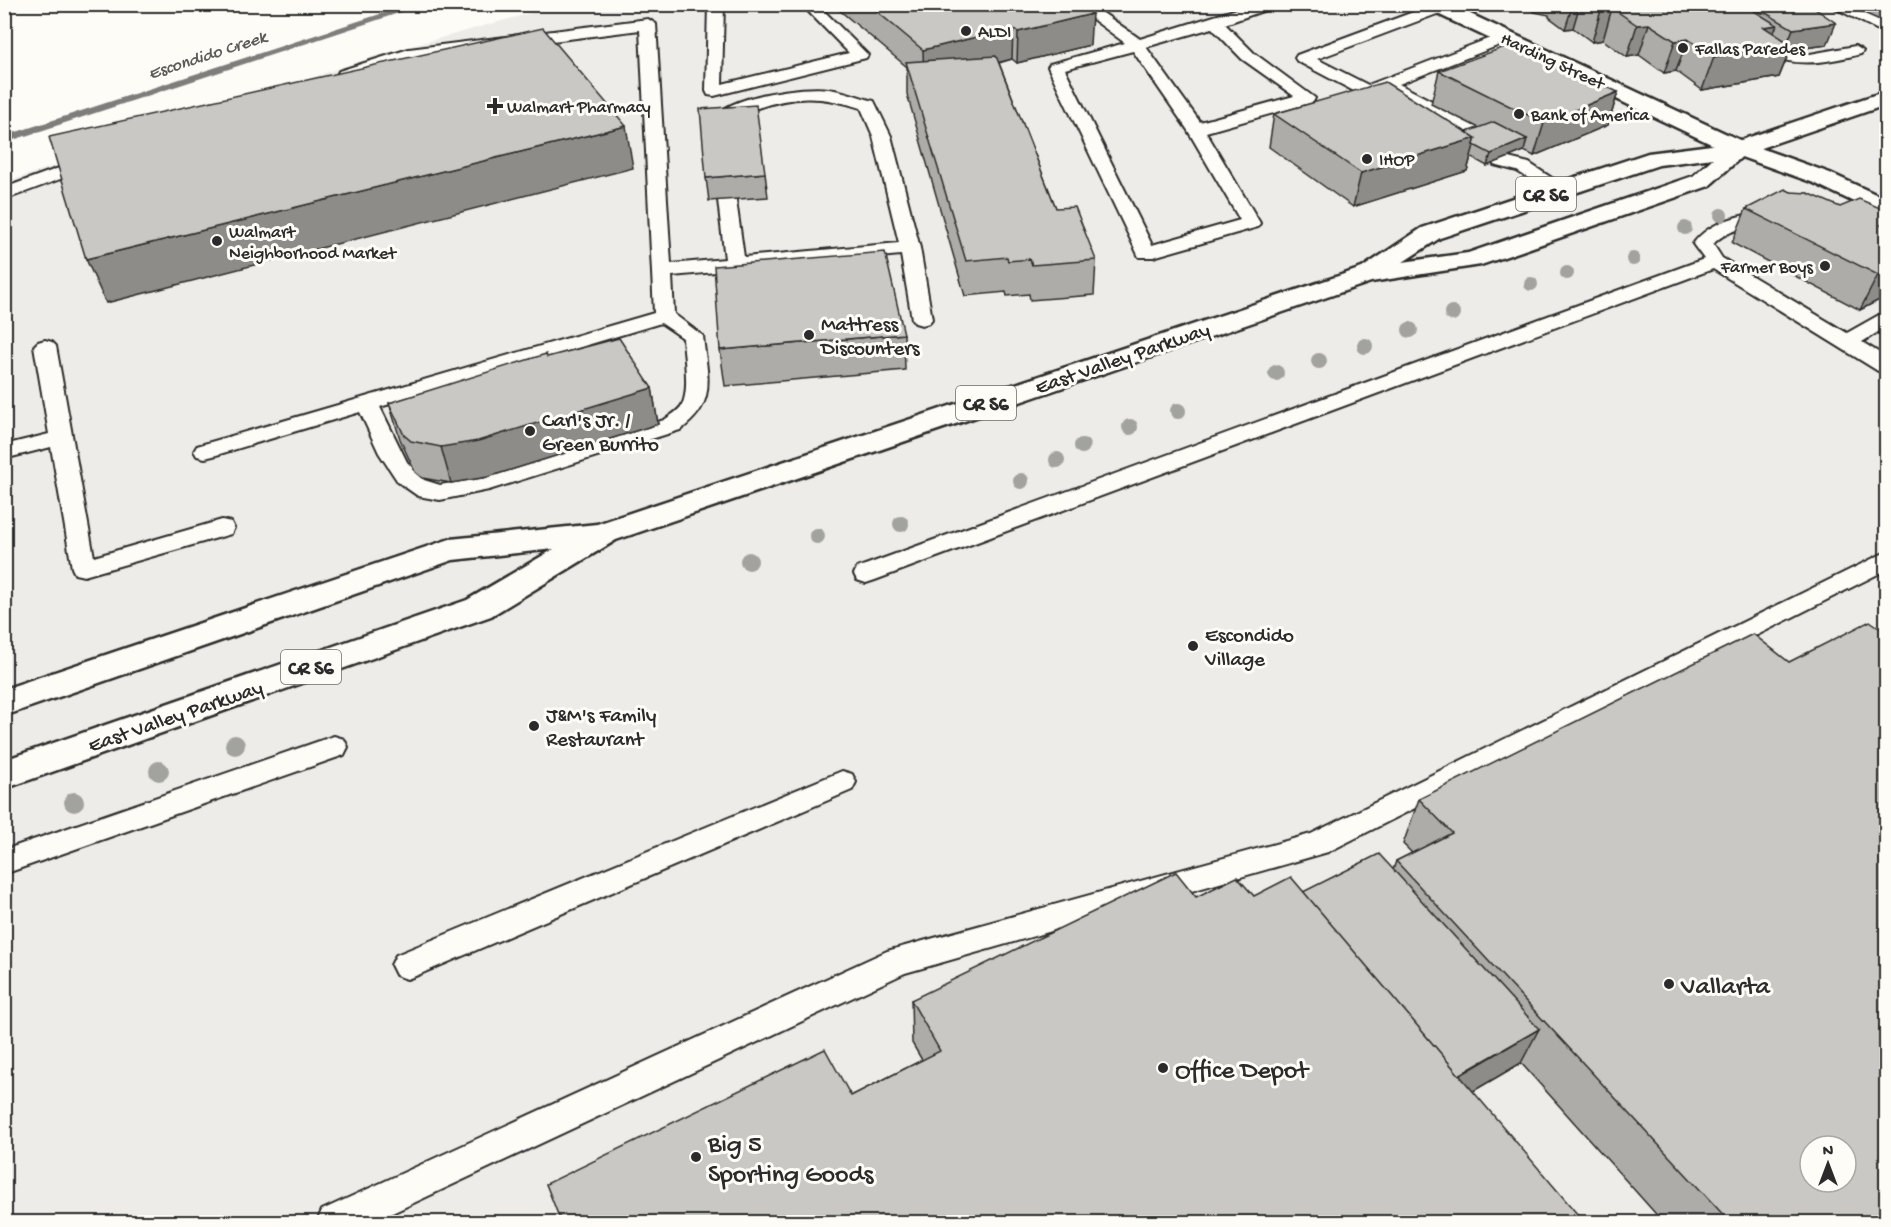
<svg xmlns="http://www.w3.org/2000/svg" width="1891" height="1227" viewBox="0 0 1891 1227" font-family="'Gochi Hand',sans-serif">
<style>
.built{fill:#edece8;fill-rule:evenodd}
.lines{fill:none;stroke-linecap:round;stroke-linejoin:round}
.stream{fill:#7e7d7b;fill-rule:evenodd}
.lane-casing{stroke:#2b2b2b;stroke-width:4}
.secondary-casing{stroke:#2b2b2b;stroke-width:5}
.primary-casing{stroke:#2b2b2b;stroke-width:5}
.lane{fill:#fdfcf7;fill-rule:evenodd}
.secondary{fill:#fdfcf7;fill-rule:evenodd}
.primary{fill:#fdfcf7;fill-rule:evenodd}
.tree{fill:#a2a29f}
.wall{fill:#adaca9;stroke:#2b2b2b;stroke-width:1.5}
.shaded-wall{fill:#8d8c89;stroke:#2b2b2b;stroke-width:1.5}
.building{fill:#c9c8c4;stroke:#2b2b2b;stroke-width:1.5;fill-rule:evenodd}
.poi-dot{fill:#2b2b2b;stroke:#fdfcf7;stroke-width:2}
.labels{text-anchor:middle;stroke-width:6;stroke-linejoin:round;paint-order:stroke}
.far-poi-label{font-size:18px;fill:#2b2b2b;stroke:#fdfcf7;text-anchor:start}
.far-water-label{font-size:18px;font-style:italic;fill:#5b5b5a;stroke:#fdfcf7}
.far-street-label{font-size:18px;fill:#2b2b2b;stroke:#fdfcf7}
.shield{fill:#fdfcf7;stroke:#6a6a68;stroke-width:1.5}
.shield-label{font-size:20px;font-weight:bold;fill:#2b2b2b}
.poi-label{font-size:21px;fill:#2b2b2b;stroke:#fdfcf7;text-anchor:start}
.street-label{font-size:21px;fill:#2b2b2b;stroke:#fdfcf7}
.near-poi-label{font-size:26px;fill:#2b2b2b;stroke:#fdfcf7;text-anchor:start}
</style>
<rect width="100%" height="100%" fill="#fdfcf7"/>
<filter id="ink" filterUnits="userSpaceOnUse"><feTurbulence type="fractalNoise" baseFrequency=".0167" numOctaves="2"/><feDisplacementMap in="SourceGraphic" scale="12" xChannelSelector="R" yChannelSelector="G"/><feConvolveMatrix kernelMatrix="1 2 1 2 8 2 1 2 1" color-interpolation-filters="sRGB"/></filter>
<g filter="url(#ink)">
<path class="built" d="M559,5H1886V1222H5L4,183L372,57ZM1810,1146H1846V1182H1810Z"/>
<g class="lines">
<polygon class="stream" points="411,4 426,4 4,143 4,136"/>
<g class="lane-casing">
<g id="lane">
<polygon points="708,4 724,4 722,84 849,53 801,4 817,4 868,55 866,58 714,96 708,95 706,91"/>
<path d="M1072,4H1090L1140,39L1253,4H1276L1274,7L1225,24L1254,53L1315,98L1313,102L1206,132L1260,223L1258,227L1153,257H1139L1048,67L1050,64L1125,43ZM1212,28L1242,59L1294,96L1200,122L1146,47ZM1133,51L1187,129L1240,220L1152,245L1065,69Z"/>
<polygon points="1435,4 1445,5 1448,8 1445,11 1317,59 1368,85 1498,35 1510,35 1512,38 1510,41 1399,84 1492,132 1495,136 1492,140 1480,140 1385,90 1381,92 1401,104 1398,108 1386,108 1297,61 1295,58 1297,55"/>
<path d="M1691,4H1709L1754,36L1792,53L1810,54L1855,46L1863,51L1861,54C1801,69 1774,66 1724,30C1713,22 1699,15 1691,4Z"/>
<polygon points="1827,4 1847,4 1886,23 1886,34"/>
<path d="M648,19L656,24L671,264L725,259L718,200L720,196H734L736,200L744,257L899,243L873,136L861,108C820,95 793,95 752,110C742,114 732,121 723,123L717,122L714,118C729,96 803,85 829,89C844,91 859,97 874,101L891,136L920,248L932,319L929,323L922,325L915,323L912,319L901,255L672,276L674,314L703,336C707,377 718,403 680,430L489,490L440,500L418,496L398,482L379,453L360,412L213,456L205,458L197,456L194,451L197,446L654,313L640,30L411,59L345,80L337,75L339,71L409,49ZM661,323L683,338C684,356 690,390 682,405C679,411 670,416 664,420L476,479L440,485L424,480L407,462L380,407Z"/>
<polygon points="92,156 98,157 101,161 98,165 4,200 4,188"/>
<polygon points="1500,156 1529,163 1570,190 1568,194 1554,194 1517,171 1494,165 1491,161 1494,157"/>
<path d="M1773,212L1780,214L1782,218L1780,222C1756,228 1732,225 1713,244L1722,258L1847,333L1879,315L1886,313V327L1862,342L1886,357V372L1878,371L1713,269L875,580L866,583L857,580L854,574L857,568L1704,259L1693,244C1710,220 1745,213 1773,212Z"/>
<polygon points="45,340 52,342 56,346 94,557 222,520 231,522 234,528 231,534 84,576 75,574 72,568 51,447 4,459 4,445 49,434 34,346 38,342"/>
<polygon points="1886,552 1886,570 1328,852 905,973 373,1222 317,1222 322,1210 887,951 1311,834"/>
<polygon points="334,736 344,739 348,747 344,755 4,874 4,850"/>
<polygon points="842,771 852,774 856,782 852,790 418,975 407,979 396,975 391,965 396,955"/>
</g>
</g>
<g class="secondary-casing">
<polygon id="secondary" points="1422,4 1449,4 1746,143 1830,173 1886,199 1886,215 1877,213 1814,183 1730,153 1425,8"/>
</g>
<g class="primary-casing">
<path id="primary" d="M1886,91V105L1746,153L1709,186L1481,265L1371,282L616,540L491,616L4,789V760L467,600L554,549L453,560L4,716V689L450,539L597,524L1362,268L1422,228L1648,153L1735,142ZM1713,158L1693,176L1468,253L1403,262L1440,238L1659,165Z"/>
</g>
<use href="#lane" class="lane"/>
<use href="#secondary" class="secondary"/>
<use href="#primary" class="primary"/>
</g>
<g class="tree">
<circle cx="1721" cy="215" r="7"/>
<circle cx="1685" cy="228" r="7"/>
<circle cx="1633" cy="259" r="7"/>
<circle cx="1567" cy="273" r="7"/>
<circle cx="1531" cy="284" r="7"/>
<circle cx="1452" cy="313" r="8"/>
<circle cx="1410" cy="330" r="8"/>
<circle cx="1365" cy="346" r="8"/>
<circle cx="1319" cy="361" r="8"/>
<circle cx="1276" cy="373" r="8"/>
<circle cx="1178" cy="411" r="8"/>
<circle cx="1130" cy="427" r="8"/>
<circle cx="1082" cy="446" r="8"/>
<circle cx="1057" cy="460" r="8"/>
<circle cx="1021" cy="481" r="8"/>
<circle cx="901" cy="524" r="8"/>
<circle cx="817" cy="536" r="8"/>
<circle cx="749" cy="561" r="9"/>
<circle cx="235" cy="745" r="10"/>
<circle cx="159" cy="771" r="10"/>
<circle cx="74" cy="802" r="10"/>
</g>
<g class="wall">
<polygon points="832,4 1079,4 1090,45 1017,63 1012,59 999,63 1056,208 1096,260 1094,295 1030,300 1029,294 1007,296 1006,292 965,296 907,94 907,67"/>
<polygon points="1536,4 1808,4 1827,45 1790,50 1779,77 1702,90 1676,71 1664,73 1639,55 1627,57 1603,40 1592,42 1573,28 1565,29 1549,17 1549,15 1534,12"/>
<polygon points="1843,4 1887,4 1887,23"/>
<polygon points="1439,71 1618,92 1608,125 1534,156 1524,151 1487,166 1471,157 1467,171 1353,207 1269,147 1274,114 1468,132 1479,128 1431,104"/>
<polygon points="765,173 768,197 709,201 706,178"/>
<polygon points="1791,192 1840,207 1887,211 1887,296 1860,310 1732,243 1746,209"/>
<polygon points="904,334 905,370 725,386 720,350"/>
<polygon points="547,357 652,388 658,424 488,477 451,483 422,478 415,472 400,439 389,403"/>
<polygon points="1419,799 1887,1222 1663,1222 1521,1063 1473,1091 851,1096 922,1060 912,1043 911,1000 1196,897 1254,896 1303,892 1393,870 1396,861 1412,853 1403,844"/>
</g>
<g class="shaded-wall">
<polygon points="1573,4 1580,4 1573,28 1565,29"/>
<polygon points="1612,8 1603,40 1592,42 1601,10"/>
<polygon points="1092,14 1090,45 1017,63 1018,32"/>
<polygon points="1836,23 1827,45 1790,50 1779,77 1702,90 1714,57 1764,27 1777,25 1767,49 1786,46 1793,29"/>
<polygon points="1649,24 1639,55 1627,57 1637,25"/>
<polygon points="1013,28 1012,59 924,82 923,50"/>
<polygon points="1688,39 1676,71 1664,73 1675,41"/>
<polygon points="1618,92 1608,125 1534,156 1544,123"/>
<polygon points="626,126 633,168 106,303 86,259"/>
<polygon points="1476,138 1467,171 1353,207 1361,173"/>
<polygon points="1527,139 1524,151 1487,166 1491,154"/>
<polygon points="1887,222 1887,237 1881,225"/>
<polygon points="1887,270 1887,296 1860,310 1878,275"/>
<polygon points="652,388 658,424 488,477 451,483 441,447"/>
<polygon points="1539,1029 1521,1063 1436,1113 1452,1080"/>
</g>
<g class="building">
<polygon points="868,4 1079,4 1092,14 1018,32 1013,28 923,50"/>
<polygon points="1593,4 1743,4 1777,25 1764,27 1792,45 1714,57 1688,39 1675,41 1649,24 1637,25 1612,8 1601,10"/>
<polygon points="1750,4 1808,4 1836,23 1793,29 1766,13 1762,13"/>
<polygon points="543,28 626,126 86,259 49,137"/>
<polygon points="1513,44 1618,92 1544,123 1439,71"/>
<polygon points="996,56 1056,208 1075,207 1096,260 1032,265 1030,259 1008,261 1007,257 966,261 906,62"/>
<polygon points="1385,82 1476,138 1361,173 1274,114"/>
<polygon points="756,105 765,173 706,178 700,109"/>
<polygon points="1494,122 1527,139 1491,154 1474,145 1476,138 1467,132"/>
<polygon points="1785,189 1791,192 1808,193 1840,207 1859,199 1887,211 1887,222 1881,225 1887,228 1887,270 1878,275 1746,209"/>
<polygon points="885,252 904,334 720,350 714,266"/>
<polygon points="619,338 652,388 478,441 441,447 411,441 404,435 389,403 546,354 547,357"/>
<path d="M1870,621L1887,633V1222H1730L1396,861L1452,833L1419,799L1753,634L1789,662ZM1810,1146H1846V1182H1810Z"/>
<polygon points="1379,854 1539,1029 1459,1075 1303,892"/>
<polygon points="1176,872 1196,897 1237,877 1254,896 1291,877 1584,1222 561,1222 546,1184 825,1049 851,1096 940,1051 911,1000"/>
</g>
</g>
<g class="poi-dot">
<circle cx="966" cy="31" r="6"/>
<circle cx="1683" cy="48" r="6"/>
<path d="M492 97h6v6h6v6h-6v6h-6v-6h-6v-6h6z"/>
<circle cx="1519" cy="114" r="6"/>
<circle cx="1367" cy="159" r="6"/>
<circle cx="217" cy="241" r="6"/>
<circle cx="1825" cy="266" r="6"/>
<circle cx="809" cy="335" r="6"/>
<circle cx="530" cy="431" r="6"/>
<circle cx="1193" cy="646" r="6"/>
<circle cx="534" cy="726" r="6"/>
<circle cx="1669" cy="984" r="6"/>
<circle cx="1163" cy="1068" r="6"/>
<circle cx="696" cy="1157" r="6"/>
</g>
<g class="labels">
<g class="far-poi-label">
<text x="978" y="37">ALDI</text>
<text x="1695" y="54">Fallas Paredes</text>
<text x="507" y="112">Walmart Pharmacy</text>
<text x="1531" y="120">Bank of America</text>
<text x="1379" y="165">IHOP</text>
<text x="229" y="237">Walmart<tspan x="229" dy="21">Neighborhood Market</tspan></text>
<text x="1813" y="272" text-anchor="end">Farmer Boys</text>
</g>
<g class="far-water-label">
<text transform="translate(207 54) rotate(-18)" y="6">Escondido Creek</text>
</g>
<g class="far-street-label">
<text transform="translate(1553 60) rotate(25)" y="6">Harding Street</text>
</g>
<g class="shield">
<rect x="1516" y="177" width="60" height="34" rx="4.5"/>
<rect x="956" y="386" width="60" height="34" rx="4.5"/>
<rect x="281" y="650" width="60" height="34" rx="4.5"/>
</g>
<g class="shield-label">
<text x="1546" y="201">CR S6</text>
<text x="986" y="410">CR S6</text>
<text x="311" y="674">CR S6</text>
</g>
<g class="poi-label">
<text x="821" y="330">Mattress<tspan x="821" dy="24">Discounters</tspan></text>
<text x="542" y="426">Carl's Jr. /<tspan x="542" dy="24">Green Burrito</tspan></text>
<text x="1205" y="641">Escondido<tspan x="1205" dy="24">Village</tspan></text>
<text x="546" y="721">J&amp;M's Family<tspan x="546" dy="24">Restaurant</tspan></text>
</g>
<g class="street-label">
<text transform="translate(1122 357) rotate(-19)" y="7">East Valley Parkway</text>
<text transform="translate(175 715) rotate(-19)" y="7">East Valley Parkway</text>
</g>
<g class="near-poi-label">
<text x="1681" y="993">Vallarta</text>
<text x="1175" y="1077">Office Depot</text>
<text x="708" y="1151">Big 5<tspan x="708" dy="30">Sporting Goods</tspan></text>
</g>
</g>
<rect width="1891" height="1227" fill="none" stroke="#fdfcf7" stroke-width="24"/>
<rect x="12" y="12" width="1867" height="1203" fill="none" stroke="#2b2b2b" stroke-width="2" filter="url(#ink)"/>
<g transform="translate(1828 1164)"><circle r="28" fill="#fdfcf7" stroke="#a9a8a5" stroke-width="1.5"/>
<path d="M0-4.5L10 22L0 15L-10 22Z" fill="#2b2b2b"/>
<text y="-9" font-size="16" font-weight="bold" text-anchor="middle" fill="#2b2b2b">N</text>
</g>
</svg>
